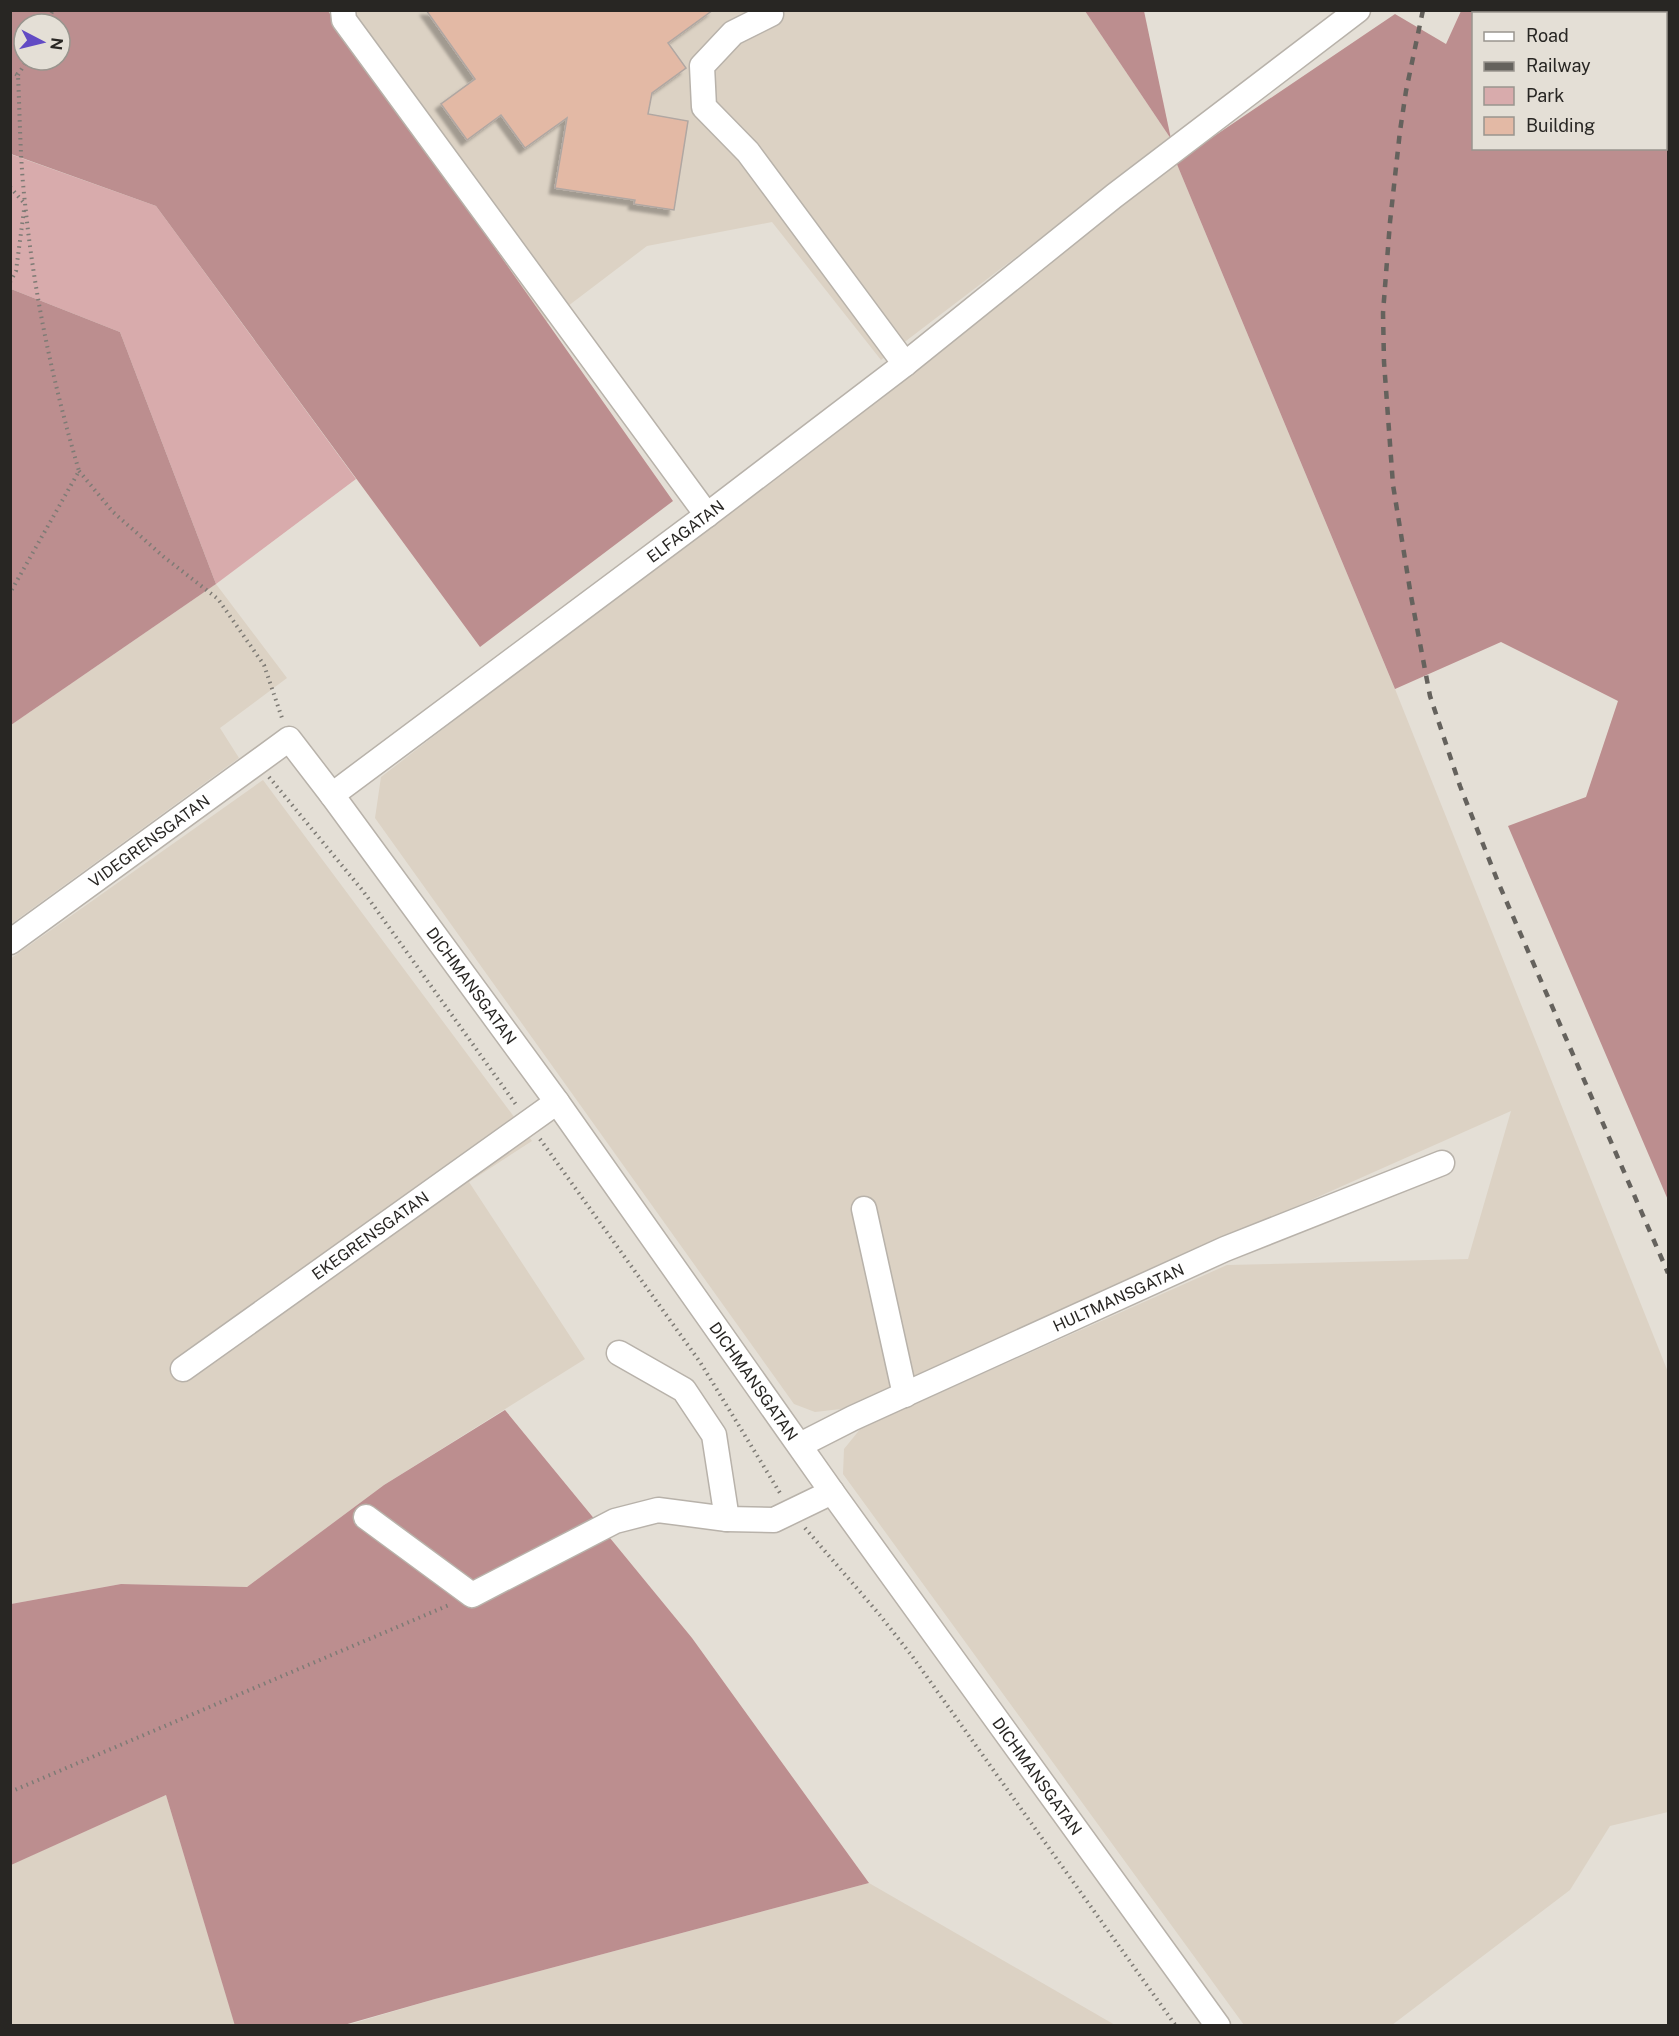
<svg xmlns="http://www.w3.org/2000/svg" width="1679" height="2036" viewBox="0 0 1679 2036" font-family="'Public Sans',sans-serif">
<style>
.built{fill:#dcd2c4}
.green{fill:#d8abac}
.forest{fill:#bc8e8f;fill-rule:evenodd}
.building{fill:#e3b9a5;stroke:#b0a7a2;stroke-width:1.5;filter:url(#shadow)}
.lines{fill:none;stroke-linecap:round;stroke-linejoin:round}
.minor-casing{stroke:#b8b2aa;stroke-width:27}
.path{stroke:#7e7b75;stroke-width:4;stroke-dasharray:1.5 4.5;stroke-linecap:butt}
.minor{stroke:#fff;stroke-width:24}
.rail{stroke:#65625d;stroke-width:4.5;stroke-dasharray:8 8;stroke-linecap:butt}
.labels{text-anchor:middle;stroke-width:4.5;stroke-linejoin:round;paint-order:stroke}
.street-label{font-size:16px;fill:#282623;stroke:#e4dfd6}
</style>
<defs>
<filter id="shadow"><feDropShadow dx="-5.5" dy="5.5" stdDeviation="1.5" flood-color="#0004"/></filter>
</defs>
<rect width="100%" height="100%" fill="#e4dfd6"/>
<g class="built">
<polygon points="328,11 1085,11 1171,139 881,360 772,222 647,246 547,322"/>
<polygon points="1176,162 1395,689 1668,1372 1668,1812 1610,1826 1570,1890 1392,2025 1244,2025 843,1474 844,1449 861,1428 1227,1265 1468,1259 1511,1111 841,1409 815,1412 794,1404 375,818 381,777"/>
<polygon points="216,584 287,678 220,728 239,758 11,924 11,725"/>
<polygon points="263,780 532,1141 469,1182 585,1359 384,1485 247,1587 121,1584 11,1604 10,959"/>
<polygon points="166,1795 235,2025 11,2025 10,1865"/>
<polygon points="869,1883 1115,2025 344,2026 435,1999"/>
</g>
<polygon class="green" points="10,154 156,206 356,479 216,584 120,332 11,289"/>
<g class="forest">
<path d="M10,11H328L673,501L480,647L156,206L11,154ZM24,24H60V60H24Z"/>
<polygon points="1085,11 1144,11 1171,139"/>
<path d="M1461,11H1668V1200L1508,826L1586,797L1618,701L1501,642L1395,689L1176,162L1395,14L1446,44ZM1474,14H1666V148H1474Z"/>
<polygon points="11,289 120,332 216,584 11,725"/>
<polygon points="505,1410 692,1638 869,1883 435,1999 344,2025 235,2026 166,1795 11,1865 11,1604 121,1584 247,1587 384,1485"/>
</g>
<polygon class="building" points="426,10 713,10 668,43 686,68 652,93 648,114 688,121 674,210 634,204 635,200 555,188 567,118 525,148 501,115 467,140 441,104 475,79"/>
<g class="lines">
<g class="minor-casing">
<g id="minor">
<polyline points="343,10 344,20 707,515"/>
<polyline points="771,14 733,33 702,66 704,107 748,152 905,364"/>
<path id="s1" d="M332,795L707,515L905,364L1114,196L1358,10"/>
<path id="s2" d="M10,942L289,739L332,795L557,1102L832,1492L1218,2026"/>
<polyline points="864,1209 905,1395"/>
<polyline points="619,1353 684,1390 714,1435 727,1519"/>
<path id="s3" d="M183,1369L557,1102"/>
<path id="s4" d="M800,1445L853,1418L1225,1249L1442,1163"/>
<polyline points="366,1517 472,1595 615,1521 658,1510 727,1519 774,1520 832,1492"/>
</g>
</g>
<g class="path">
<polyline points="46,24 53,10"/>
<path d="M10,71L18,75C20,118 20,161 25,203C34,295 53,383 79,471L10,593"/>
<polyline points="18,75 27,60"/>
<polyline points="10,187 24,203"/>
<polyline points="10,282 16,271 24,210"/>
<polyline points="79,471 113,512 164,557 218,599 264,665 283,721"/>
<polyline points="269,777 363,891 517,1106"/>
<polyline points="540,1139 700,1362 780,1493"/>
<polyline points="805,1528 879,1614 912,1656 1176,2026"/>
<polyline points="10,1792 449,1605"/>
</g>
<use href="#minor" class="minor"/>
<polyline class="rail" points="1423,10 1406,91 1400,131 1390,222 1383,313 1384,362 1393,485 1411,596 1430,696 1460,786 1498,882 1668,1273"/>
</g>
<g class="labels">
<g class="street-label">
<text dy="6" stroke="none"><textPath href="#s1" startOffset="441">ELFAGATAN</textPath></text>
<text dy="6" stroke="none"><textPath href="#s2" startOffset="172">VIDEGRENSGATAN</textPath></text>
<text dy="6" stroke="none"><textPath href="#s2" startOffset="652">DICHMANSGATAN</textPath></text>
<text dy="6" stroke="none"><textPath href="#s3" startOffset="230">EKEGRENSGATAN</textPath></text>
<text dy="6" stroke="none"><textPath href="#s4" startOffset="351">HULTMANSGATAN</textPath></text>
<text dy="6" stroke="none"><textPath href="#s2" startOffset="1138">DICHMANSGATAN</textPath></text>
<text dy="6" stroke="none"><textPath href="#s2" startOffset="1624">DICHMANSGATAN</textPath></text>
</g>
</g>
<rect width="1679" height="2036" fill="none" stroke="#282623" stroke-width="24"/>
<rect x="1472" y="12" width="195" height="138" fill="#e4dfd6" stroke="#99958e" stroke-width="1.5"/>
<rect x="1484" y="32" width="30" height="9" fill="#ffffff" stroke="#99958e" stroke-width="1.5"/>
<text x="1526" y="42" font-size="18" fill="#282623">Road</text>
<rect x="1484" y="62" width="30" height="9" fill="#65625d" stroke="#99958e" stroke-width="1.5"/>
<text x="1526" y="72" font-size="18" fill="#282623">Railway</text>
<rect x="1484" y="87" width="30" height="18" fill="#d8abac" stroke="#99958e" stroke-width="1.5"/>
<text x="1526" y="102" font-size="18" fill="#282623">Park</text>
<rect x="1484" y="117" width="30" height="18" fill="#e3b9a5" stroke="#99958e" stroke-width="1.5"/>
<text x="1526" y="132" font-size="18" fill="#282623">Building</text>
<g transform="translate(42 42) rotate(97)"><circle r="28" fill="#e4dfd6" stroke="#99958e" stroke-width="1.5"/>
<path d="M0-4.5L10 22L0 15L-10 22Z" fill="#624bc4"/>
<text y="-9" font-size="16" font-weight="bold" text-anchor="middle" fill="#282623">N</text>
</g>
</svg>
